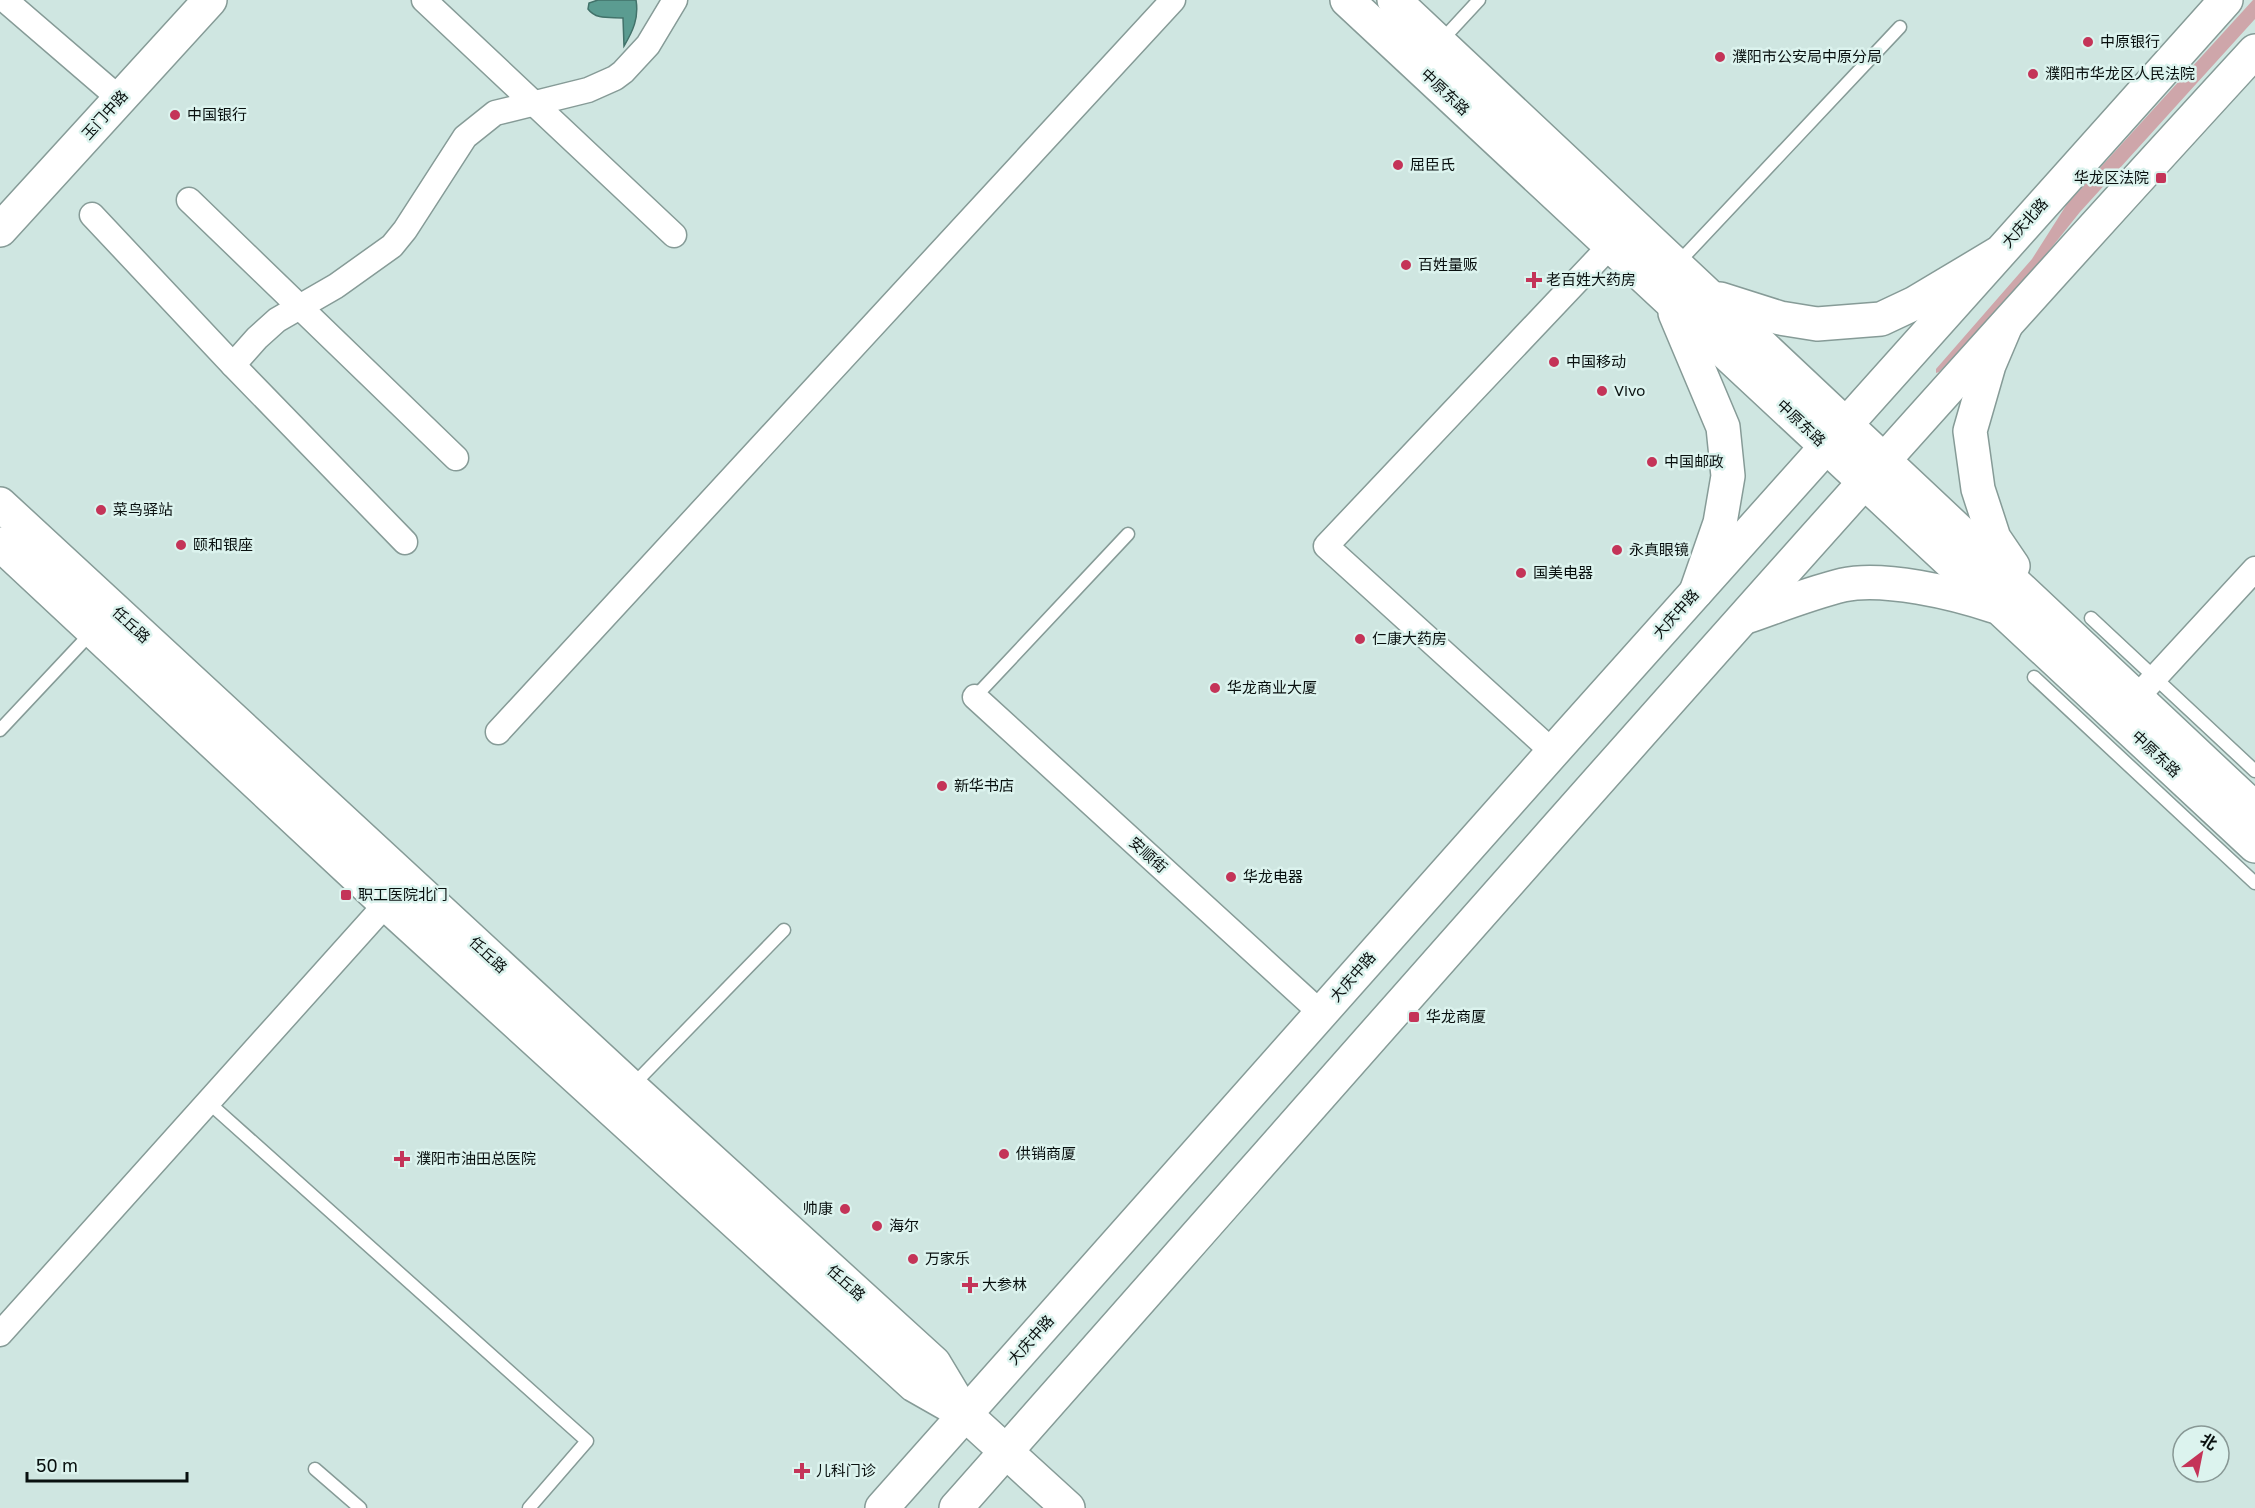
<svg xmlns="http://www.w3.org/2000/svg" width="2255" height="1508" viewBox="0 0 2255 1508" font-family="'Golos Text','Noto Sans SC',sans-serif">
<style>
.green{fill:#cea6aa}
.water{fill:#5b9c91;stroke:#42726a;stroke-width:1.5}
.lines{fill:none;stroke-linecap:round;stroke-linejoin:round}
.lane-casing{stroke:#869b97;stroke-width:15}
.street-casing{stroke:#869b97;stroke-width:27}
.secondary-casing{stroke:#869b97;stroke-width:36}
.primary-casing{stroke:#869b97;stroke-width:36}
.lane{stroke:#fff;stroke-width:12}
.street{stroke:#fff;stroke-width:24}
.secondary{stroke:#fff;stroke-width:33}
.primary{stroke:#fff;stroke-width:33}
.poi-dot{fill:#c43458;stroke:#dcf3ee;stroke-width:2}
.labels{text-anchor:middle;stroke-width:5;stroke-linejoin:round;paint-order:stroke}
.poi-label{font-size:15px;fill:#09100f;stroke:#dcf3ee;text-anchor:start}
.street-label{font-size:15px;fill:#09100f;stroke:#dcf3ee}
</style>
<rect width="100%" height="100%" fill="#cfe6e1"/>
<polygon class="green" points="2253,0 2255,0 2255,19 2080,212 2024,282 1939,372 1936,373 1936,369 2032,259 2067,204"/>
<path class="water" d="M598,0H636C639,18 633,31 624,46L623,18C610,17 596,20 588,9L589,3Z"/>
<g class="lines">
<g class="lane-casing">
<g id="lane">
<polyline points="1441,41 1479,0"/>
<polyline points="1677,264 1900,27"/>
<polyline points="2091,618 2255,771"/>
<polyline points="2034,677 2255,883"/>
<polyline points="975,697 1128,534"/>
<polyline points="0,730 92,632"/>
<polyline points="632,1086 784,930"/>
<polyline points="208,1102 587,1441 529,1508"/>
<polyline points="315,1469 360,1508"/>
</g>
</g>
<g class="street-casing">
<g id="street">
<polyline points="5,0 120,99"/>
<polyline points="424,0 674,235"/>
<polyline points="189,200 456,458"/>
<polyline points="92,215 233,365 405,542"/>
<polyline points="233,365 257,338 277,320 336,286 392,246 405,230 465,137 495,113 588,90 615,78 623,72 648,45 675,0"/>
<polyline points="975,697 1321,1013"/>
<polyline points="2137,697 2255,569"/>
<polyline points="498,732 1173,0"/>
<polyline points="1553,752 1326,546 1610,246"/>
<polyline points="0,1334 386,904"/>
</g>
</g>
<g class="secondary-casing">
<g id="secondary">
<polyline points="0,230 210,0"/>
<polyline points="0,504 631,1087 934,1363 964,1413"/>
<polyline points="0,544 386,904 914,1385 965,1414 1068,1508"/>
<polyline points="882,1508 1553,752 2226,0"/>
<path d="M956,1508C1387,1021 1815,530 2255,51"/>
</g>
</g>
<g class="primary-casing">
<g id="primary">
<polyline points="1347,0 2255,846"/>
<polyline points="1394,0 2255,809"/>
<polyline points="1720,299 1780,318 1817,324 1881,319 1915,303 1997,254"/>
<polyline points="1675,313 1723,427 1728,476 1720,523 1696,592"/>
<polyline points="2006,325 1989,365 1970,431 1978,489 1994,538 2013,566"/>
<path d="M1746,617C1778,606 1810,593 1843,585C1883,576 1955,593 1993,606"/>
</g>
</g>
<use href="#lane" class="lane"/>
<use href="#street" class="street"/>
<use href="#secondary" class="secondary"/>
<use href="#primary" class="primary"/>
</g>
<g class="poi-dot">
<circle cx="2088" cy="42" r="6"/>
<circle cx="1720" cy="57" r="6"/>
<circle cx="2033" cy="74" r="6"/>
<circle cx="175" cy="115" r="6"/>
<circle cx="1398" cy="165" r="6"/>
<rect x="2155" y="172" width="12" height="12" rx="3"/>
<circle cx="1406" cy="265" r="6"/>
<path d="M1531 271h6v6h6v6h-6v6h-6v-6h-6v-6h6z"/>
<circle cx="1554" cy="362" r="6"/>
<circle cx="1602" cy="391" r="6"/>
<circle cx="1652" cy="462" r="6"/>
<circle cx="101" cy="510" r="6"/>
<circle cx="181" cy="545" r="6"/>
<circle cx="1617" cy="550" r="6"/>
<circle cx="1521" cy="573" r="6"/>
<circle cx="1360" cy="639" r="6"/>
<circle cx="1215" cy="688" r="6"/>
<circle cx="942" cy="786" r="6"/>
<circle cx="1231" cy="877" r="6"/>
<rect x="340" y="889" width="12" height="12" rx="3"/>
<rect x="1408" y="1011" width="12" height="12" rx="3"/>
<circle cx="1004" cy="1154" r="6"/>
<path d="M399 1150h6v6h6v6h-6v6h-6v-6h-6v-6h6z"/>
<circle cx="845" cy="1209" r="6"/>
<circle cx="877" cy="1226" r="6"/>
<circle cx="913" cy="1259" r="6"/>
<path d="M967 1276h6v6h6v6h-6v6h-6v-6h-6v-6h6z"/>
<path d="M799 1462h6v6h6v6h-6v6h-6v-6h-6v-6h6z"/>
</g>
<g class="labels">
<g class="poi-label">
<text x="2100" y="47">中原银行</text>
<text x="1732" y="62">濮阳市公安局中原分局</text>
<text x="2045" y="79">濮阳市华龙区人民法院</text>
<text x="187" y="120">中国银行</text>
<text x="1410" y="170">屈臣氏</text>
<text x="2149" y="183" text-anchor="end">华龙区法院</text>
<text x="1418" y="270">百姓量贩</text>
<text x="1546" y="285">老百姓大药房</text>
<text x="1566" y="367">中国移动</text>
<text x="1614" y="396">Vivo</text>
<text x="1664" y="467">中国邮政</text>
<text x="113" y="515">菜鸟驿站</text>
<text x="193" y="550">颐和银座</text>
<text x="1629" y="555">永真眼镜</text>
<text x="1533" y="578">国美电器</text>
<text x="1372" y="644">仁康大药房</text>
<text x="1227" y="693">华龙商业大厦</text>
<text x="954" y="791">新华书店</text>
<text x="1243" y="882">华龙电器</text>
<text x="358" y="900">职工医院北门</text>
<text x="1426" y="1022">华龙商厦</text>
<text x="1016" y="1159">供销商厦</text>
<text x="416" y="1164">濮阳市油田总医院</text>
<text x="833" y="1214" text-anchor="end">帅康</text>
<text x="889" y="1231">海尔</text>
<text x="925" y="1264">万家乐</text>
<text x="982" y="1290">大参林</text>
<text x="816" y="1476">儿科门诊</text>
</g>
<g class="street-label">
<text transform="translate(1445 92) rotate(43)" y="5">中原东路</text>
<text transform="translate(105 115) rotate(-48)" y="5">玉门中路</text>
<text transform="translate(2025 223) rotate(-48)" y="5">大庆北路</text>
<text transform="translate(1801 423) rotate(43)" y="5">中原东路</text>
<text transform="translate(1676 614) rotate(-48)" y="5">大庆中路</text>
<text transform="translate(131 625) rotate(43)" y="5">任丘路</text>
<text transform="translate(2156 754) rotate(43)" y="5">中原东路</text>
<text transform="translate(1148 855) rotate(42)" y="5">安顺街</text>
<text transform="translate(488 955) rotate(43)" y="5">任丘路</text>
<text transform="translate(1353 977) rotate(-49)" y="5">大庆中路</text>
<text transform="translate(846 1283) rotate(42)" y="5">任丘路</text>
<text transform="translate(1031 1340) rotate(-48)" y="5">大庆中路</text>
</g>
</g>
<g transform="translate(2201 1454) rotate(32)"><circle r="28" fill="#dcf3ee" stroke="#889895" stroke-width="1.5"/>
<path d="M0-4.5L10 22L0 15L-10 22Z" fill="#c43458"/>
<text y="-9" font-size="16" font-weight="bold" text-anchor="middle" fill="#09100f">北</text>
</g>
<path d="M27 1472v9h160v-9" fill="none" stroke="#09100f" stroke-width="3"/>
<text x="36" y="1472" font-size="18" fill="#09100f" stroke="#dcf3ee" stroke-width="4.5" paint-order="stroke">50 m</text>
</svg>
